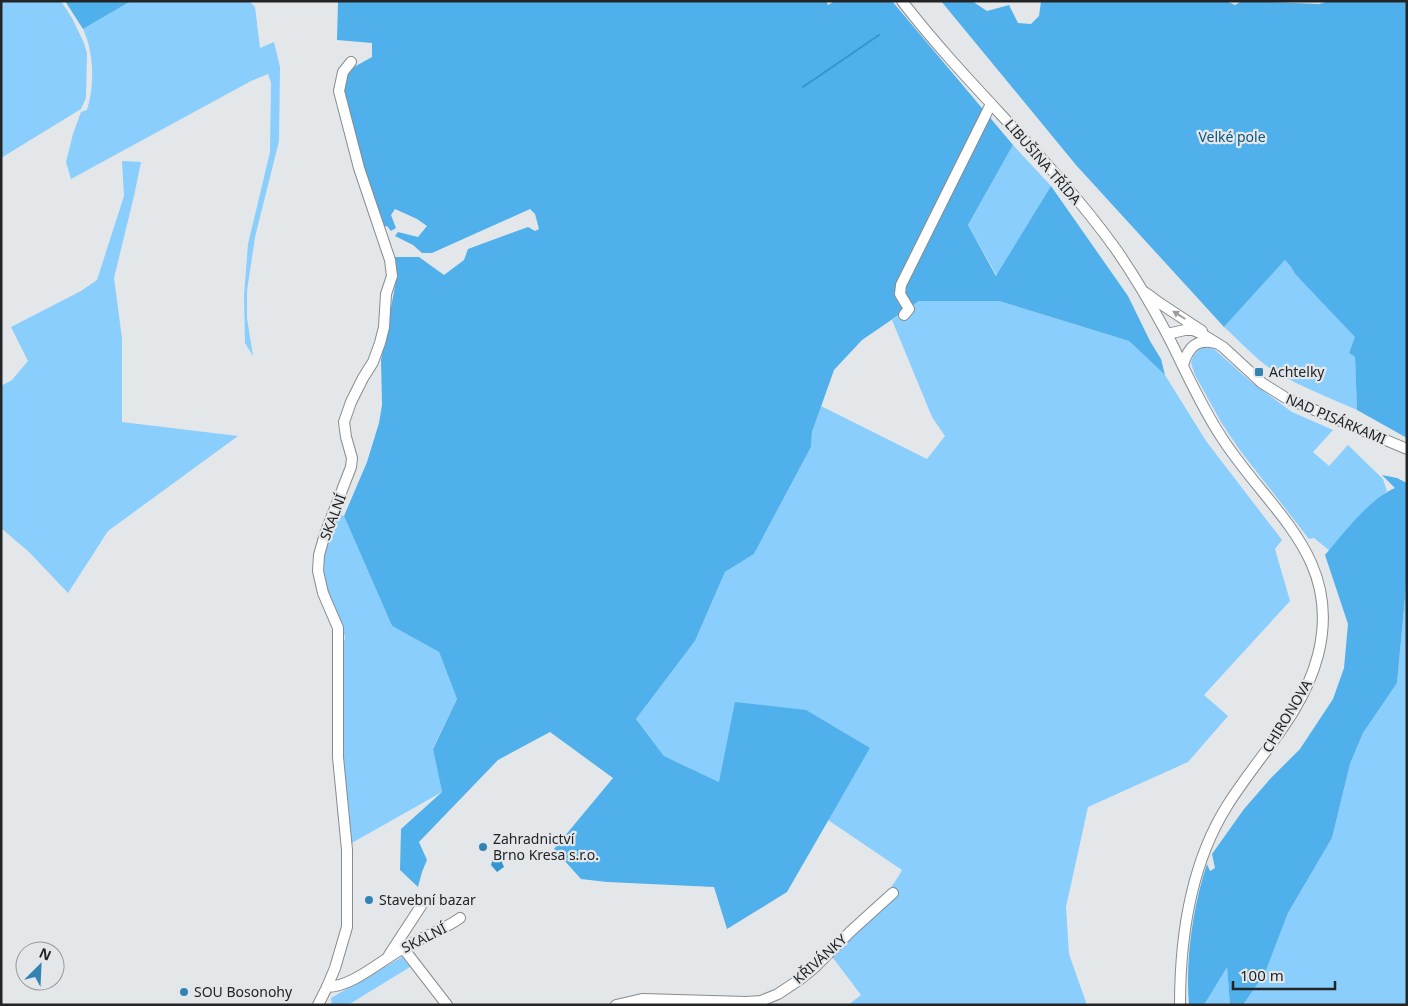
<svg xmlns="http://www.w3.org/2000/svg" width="1408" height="1006" viewBox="0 0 1408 1006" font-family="'Noto Sans',sans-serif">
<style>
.green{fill:#89cefc}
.forest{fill:#50b0ec}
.water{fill:#3396d1}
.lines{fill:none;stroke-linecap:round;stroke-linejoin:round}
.stream{stroke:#3396d1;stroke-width:2}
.minor-casing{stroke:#878b8d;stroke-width:12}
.minor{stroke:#fff;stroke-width:10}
.oneway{fill:#9c9c9d}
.poi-dot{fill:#3283b4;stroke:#e4e7ea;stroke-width:2}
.labels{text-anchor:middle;stroke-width:4.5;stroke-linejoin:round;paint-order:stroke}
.park-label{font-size:14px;fill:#07557c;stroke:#e4e7ea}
.street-label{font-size:14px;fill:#222425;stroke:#e4e7ea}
.poi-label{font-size:14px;fill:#222425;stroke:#e4e7ea;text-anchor:start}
</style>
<rect width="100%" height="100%" fill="#e4e7ea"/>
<g class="green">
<polygon points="1,1 61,1 72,18 84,43 87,53 86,98 81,109 1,158"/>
<path d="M131,1H249L255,7L260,48L274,42L280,67L279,141L255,237L247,291V318L253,356L245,343L244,296L248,244L270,152L271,83L268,74L251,81L71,179L66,162L73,134L81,112L87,110C95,84 94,53 83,29Z"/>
<polygon points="1013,145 1051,186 997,276 968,225"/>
<polygon points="122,161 141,162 134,196 114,278 122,338 122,422 238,436 108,531 68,593 29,552 1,528 1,386 12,380 28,361 11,327 81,291 97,280 124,196"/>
<path d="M1285,260L1291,267L1295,274L1356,337L1349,353L1355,357L1357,410C1330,398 1302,387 1277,373C1257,361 1241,342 1224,327Z"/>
<path d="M919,301H999L1129,341L1165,375L1206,441L1282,540L1275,549L1290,601L1204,695L1228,716L1188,762L1088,807L1066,907L1069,954L1087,1005H848L861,995L827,950C854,925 885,902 902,870L828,820L870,748L719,782L664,756L636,719L695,641L725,572L754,554L811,447L812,432L821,406L927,459L945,436L932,417L892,320Z"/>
<polygon points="1204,347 1214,349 1250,381 1292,412 1333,430 1313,452 1329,466 1348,445 1383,479 1387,491 1357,518 1330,551 1314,538 1309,539 1239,449 1221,422 1195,375 1191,363 1193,356 1198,350"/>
<polygon points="337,513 344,516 392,626 439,652 457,699 433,748 442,792 350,844 341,759 341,649 345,638 342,624 334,611 321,578 320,562"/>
<polygon points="1407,577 1407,1005 1243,1005 1265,973 1288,913 1332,838 1350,764 1363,733 1397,683"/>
<polygon points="402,957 410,967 348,1005 332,1005 331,998"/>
<polygon points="1227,966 1230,1005 1204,1005"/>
</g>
<g class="forest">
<polygon points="65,1 131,1 83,29"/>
<polygon points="338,1 826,1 828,5 835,1 892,1 1013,145 968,225 996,276 1051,186 1128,296 1150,341 1161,359 1165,375 1129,341 999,301 919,301 862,340 834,370 812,432 811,447 754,554 725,572 695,641 636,719 664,756 719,782 735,702 806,710 870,748 787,892 727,929 714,887 607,882 581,879 554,849 613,778 550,732 498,760 419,842 427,860 422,872 418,887 400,870 401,829 442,792 433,749 457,699 439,652 392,626 344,516 367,462 379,423 382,405 381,360 396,281 393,257 419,257 444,275 464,260 468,249 528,227 535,231 539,229 535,214 530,209 432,253 422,253 413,245 395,236 398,232 418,237 427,226 417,219 395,209 391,215 396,228 391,231 387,226 382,227 375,209 344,97 345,72 372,57 372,43 337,40"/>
<polygon points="941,1 972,1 987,11 1009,5 1018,23 1031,24 1039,16 1041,1 1226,1 1235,5 1242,1 1319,4 1330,1 1407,1 1407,438 1357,410 1355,357 1349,353 1355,337 1295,274 1291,267 1285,260 1224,327 1076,165"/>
<path d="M1382,475L1397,478L1407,483V577L1397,683L1363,733L1350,764L1332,838L1288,913L1265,973L1243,1005H1230L1227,967L1204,1005H1189C1185,960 1193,906 1207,864L1210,871L1215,868L1212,854L1244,809L1271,778L1300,749L1333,699L1344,668L1348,624L1325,555C1343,534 1369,499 1395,488Z"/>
</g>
<polygon class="water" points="501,851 504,852 507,856 501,860 504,867 497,872 491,865 494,855"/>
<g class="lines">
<polyline class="stream" points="803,87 879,35"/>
<g class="minor-casing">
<g id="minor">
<path d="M902,1C968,87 1051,159 1115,248C1134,275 1151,304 1167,334C1185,369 1200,405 1222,438C1269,511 1343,557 1318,655C1303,714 1258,756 1227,806C1190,865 1180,936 1180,1005"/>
<polyline points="1146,293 1161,304 1202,331"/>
<polyline points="904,315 909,309 900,294 901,285 991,104"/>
<polyline points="1167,334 1185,330 1193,330 1202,334 1223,347 1262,383 1286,398 1407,449"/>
<path d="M1183,365C1188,348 1196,338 1215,343"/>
<polyline points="403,948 447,1005"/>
<polyline points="389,955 421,906"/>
<polyline points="327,987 335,968 347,927 347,850 338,757 338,628 323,593 318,571 319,555 325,534 351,467 352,458 346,437 344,422 351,402 363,378 373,362 380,343 384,327 386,294 392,276 390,260 359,168 339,91 343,72 351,62"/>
<path d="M318,1005L327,987C352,987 380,961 402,949C421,937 442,931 460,918"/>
<polyline points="616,1005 642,999 746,1002 761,1001 778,994 799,980 814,968 851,931 893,893"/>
</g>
</g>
<use href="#minor" class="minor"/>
</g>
<defs><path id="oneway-solid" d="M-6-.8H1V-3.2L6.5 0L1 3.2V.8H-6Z" transform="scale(1.25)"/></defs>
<use class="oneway" href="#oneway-solid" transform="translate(1179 315) rotate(-148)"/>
<g class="poi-dot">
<rect x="1254" y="367" width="10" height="10" rx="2.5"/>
<circle cx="483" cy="847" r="5"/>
<circle cx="369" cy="900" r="5"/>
<circle cx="184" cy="992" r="5"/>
</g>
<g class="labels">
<g class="park-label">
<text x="1232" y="142">Velké pole</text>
</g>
<g class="street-label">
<text transform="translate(1043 162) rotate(49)" y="5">LIBUŠINA TŘÍDA</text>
<text transform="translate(1336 419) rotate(23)" y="5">NAD PISÁRKAMI</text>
<text transform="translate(333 517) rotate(-69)" y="5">SKALNÍ</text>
<text transform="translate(1287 716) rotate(-59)" y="5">CHIRONOVA</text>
<text transform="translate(424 938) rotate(-27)" y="5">SKALNÍ</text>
<text transform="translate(820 959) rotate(-42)" y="5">KŘIVÁNKY</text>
</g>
<g class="poi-label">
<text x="1269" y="377">Achtelky</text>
<text x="493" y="844">Zahradnictví<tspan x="493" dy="16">Brno Kresa s.r.o.</tspan></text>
<text x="379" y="905">Stavební bazar</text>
<text x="194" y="997">SOU Bosonohy</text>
</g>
</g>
<rect width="1408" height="1006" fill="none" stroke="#222425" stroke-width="5"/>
<g transform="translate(40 966) rotate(24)"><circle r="24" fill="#e4e7ea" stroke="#96999b"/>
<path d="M0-4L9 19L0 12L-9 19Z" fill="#3283b4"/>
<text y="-8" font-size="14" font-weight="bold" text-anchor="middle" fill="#222425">N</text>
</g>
<path d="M1233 981v8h102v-8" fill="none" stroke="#222425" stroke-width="2.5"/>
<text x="1240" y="981" font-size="15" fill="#222425" stroke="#e4e7ea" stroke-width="4" paint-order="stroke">100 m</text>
</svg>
